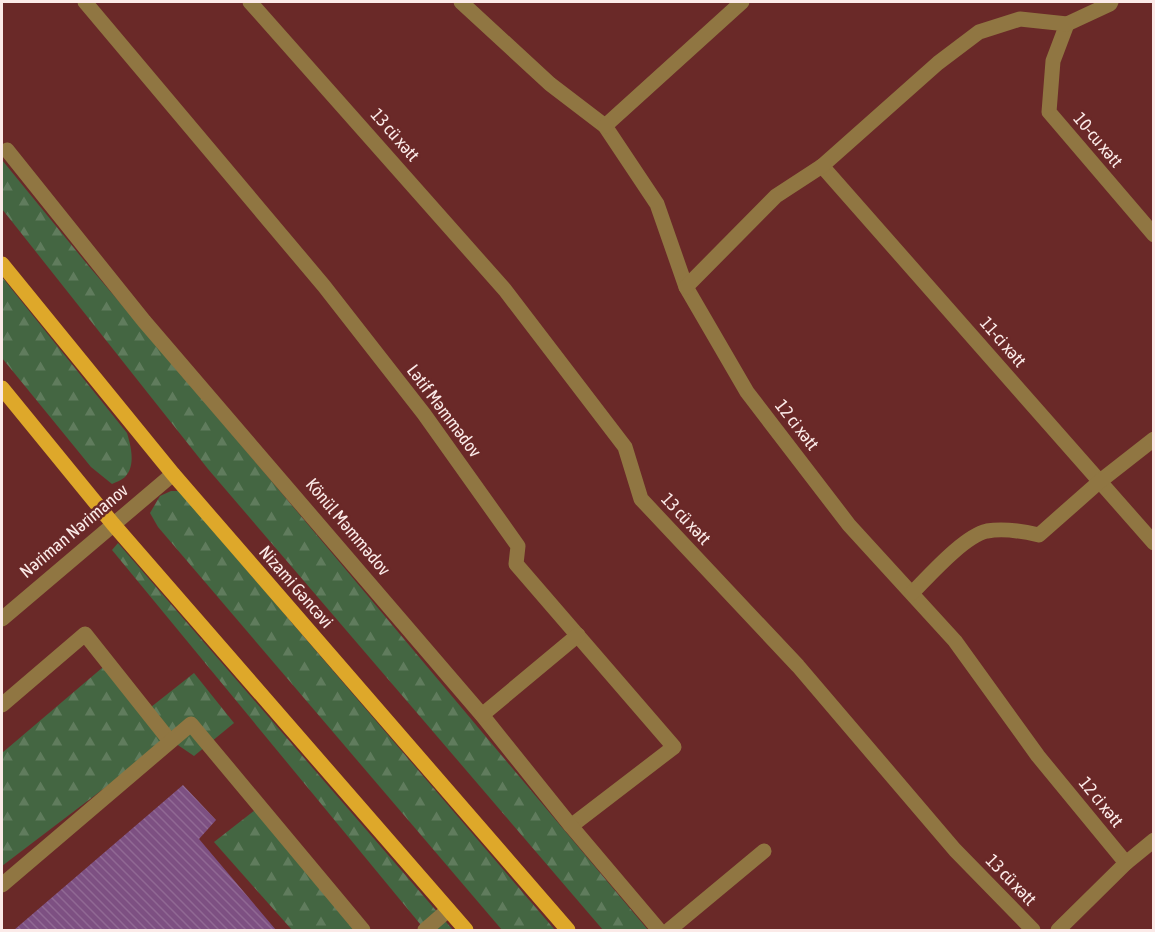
<svg xmlns="http://www.w3.org/2000/svg" width="1155" height="932" viewBox="0 0 1155 932" font-family="'Asap Condensed',sans-serif">
<style>
.forest{fill:url(#forest-firs)}
.building{fill:url(#building-back-hatch)}
.lines{fill:none;stroke-linecap:round;stroke-linejoin:round}
.minor{stroke:#907642;stroke-width:15}
.major{stroke:#dea82a;stroke-width:15}
.labels{text-anchor:middle;stroke-width:5;stroke-linejoin:round;paint-order:stroke}
.street-label{font-size:18px;fill:#fbeae8;stroke:#6a2928}
</style>
<defs>
<pattern id="forest-firs" width="22" height="20" patternUnits="userSpaceOnUse" patternTransform="scale(1.5)"><rect width="22" height="20" fill="#446642"/><path d="M5 1l3.5 6h-7zM16 11l3.5 6h-7z" fill="#607c5d"/></pattern>
<pattern id="building-back-hatch" width="6" height="6" patternUnits="userSpaceOnUse" patternTransform="scale(1.5)"><rect width="6" height="6" fill="#7d5082"/><path d="M-1 5l2 2M0 0l6 6M5-1l2 2" fill="none" stroke="#906994"/></pattern>
</defs>
<rect width="100%" height="100%" fill="#6a2928"/>
<g class="forest">
<polygon points="2,160 87,264 248,453 648,930 603,930 208,469 2,209"/>
<path d="M2,277L127,433C131,446 136,466 125,477C122,480 116,482 112,484L91,467L2,358Z"/>
<polygon points="171,491 179,491 555,930 502,930 158,527 150,513 160,496"/>
<polygon points="118,543 453,930 425,930 112,550"/>
<polygon points="109,662 151,707 194,673 234,723 194,756 169,739 2,866 2,753"/>
<polygon points="255,810 354,930 292,930 214,842"/>
</g>
<polygon class="building" points="183,785 216,820 199,839 276,930 14,930"/>
<g class="lines">
<g class="minor">
<polyline points="85,2 324,286 424,414 518,546 516,564 674,747 571,826"/>
<polyline points="250,2 505,290 625,447 641,499 798,666 955,850 1033,930"/>
<polyline points="461,2 550,84 605,126 657,204 686,287 747,392 849,525 955,641 1038,756 1126,863"/>
<polyline points="1067,24 1053,61 1049,112 1154,235"/>
<polyline points="605,126 742,2"/>
<polyline points="7,150 144,321 482,715 571,826 659,930"/>
<polyline points="822,166 1154,543"/>
<polyline points="686,287 776,196 822,166 938,63 979,32 1020,19 1067,24 1110,4 1111,2"/>
<path d="M912,593C929,576 964,536 987,531C1004,528 1022,531 1039,535L1099,482L1154,439"/>
<polyline points="2,619 173,474"/>
<polyline points="2,705 85,634 170,741"/>
<polyline points="482,715 578,635"/>
<polyline points="2,885 191,724 363,930"/>
<polyline points="425,930 448,910"/>
<polyline points="669,930 764,851"/>
<polyline points="1058,930 1126,863 1154,840"/>
</g>
<g class="major">
<polyline points="2,264 173,474 568,930"/>
<polyline points="2,388 113,524 466,930"/>
</g>
</g>
<g class="labels">
<g class="street-label">
<text transform="translate(395 135) rotate(49)" y="6">13 cü xətt</text>
<text transform="translate(1098 140) rotate(50)" y="6">10-cu xətt</text>
<text transform="translate(1003 342) rotate(49)" y="6">11-ci xətt</text>
<text transform="translate(444 411) rotate(53)" y="6">Lətif Məmmədov</text>
<text transform="translate(797 425) rotate(52)" y="6">12 ci xətt</text>
<text transform="translate(686 519) rotate(47)" y="6">13 cü xətt</text>
<text transform="translate(348 527) rotate(50)" y="6">Könül Məmmədov</text>
<text transform="translate(74 531) rotate(-40)" y="6">Nəriman Nərimanov</text>
<text transform="translate(296 587) rotate(49)" y="6">Nizami Gəncəvi</text>
<text transform="translate(1101 802) rotate(51)" y="6">12 ci xətt</text>
<text transform="translate(1011 880) rotate(46)" y="6">13 cü xətt</text>
</g>
</g>
<rect width="1155" height="932" fill="none" stroke="#fbeae8" stroke-width="6"/>
</svg>
